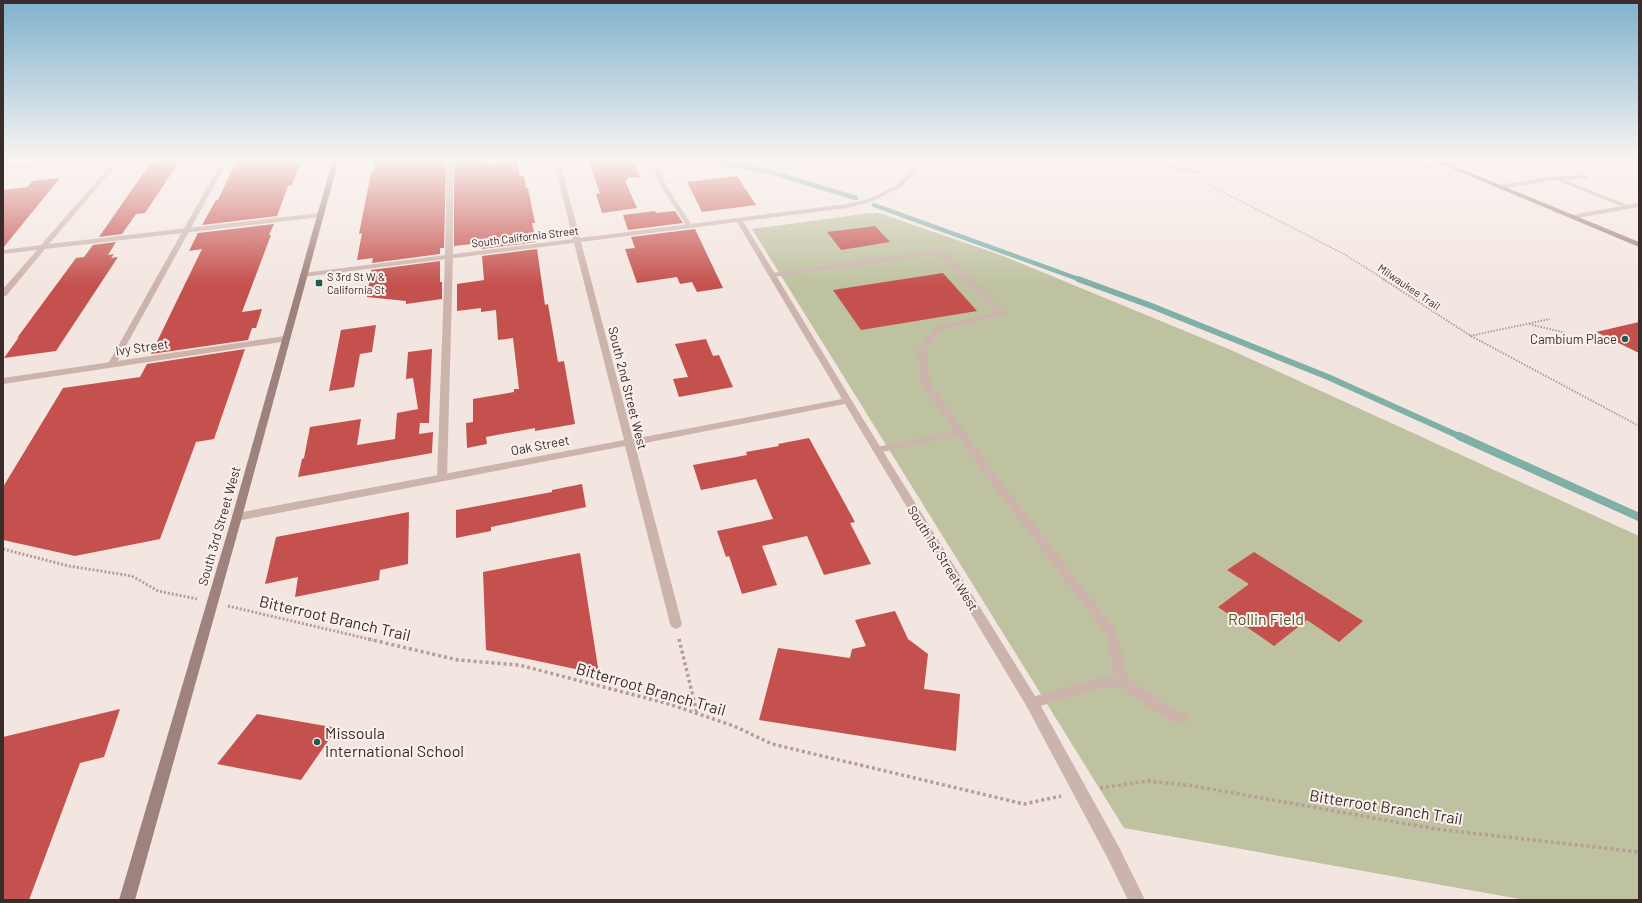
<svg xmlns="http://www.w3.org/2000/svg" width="1642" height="903" viewBox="0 0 1642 903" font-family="Barlow,sans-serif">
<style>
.green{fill:#bec2a0}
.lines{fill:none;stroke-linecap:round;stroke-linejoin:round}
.stream-far2{stroke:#7fb0a8;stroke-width:4.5}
.stream-far1{stroke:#7fb0a8;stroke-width:6}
.stream{stroke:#7fb0a8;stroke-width:8}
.building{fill:#c4514d}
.path-far3{stroke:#b79d96;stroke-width:1.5;stroke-dasharray:1.5 1.5;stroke-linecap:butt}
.path-far2{stroke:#b79d96;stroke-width:2;stroke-dasharray:1.5 1.5;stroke-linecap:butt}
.path-far1{stroke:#b79d96;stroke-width:3;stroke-dasharray:2 2;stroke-linecap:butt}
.path{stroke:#b79d96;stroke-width:3.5;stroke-dasharray:3 3;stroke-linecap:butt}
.lane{fill:#ccb4ac;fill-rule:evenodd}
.street{fill:#ccb4ac;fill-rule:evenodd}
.secondary{fill:#9f827d;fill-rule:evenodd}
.poi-dot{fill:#205b53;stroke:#faf1ed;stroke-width:1.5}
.labels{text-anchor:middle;stroke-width:4;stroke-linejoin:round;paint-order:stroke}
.far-street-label{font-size:11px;fill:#3a2c2b;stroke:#faf1ed}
.far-poi-label{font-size:11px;fill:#3a2c2b;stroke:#faf1ed;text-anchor:start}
.poi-label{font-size:13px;fill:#3a2c2b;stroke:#faf1ed;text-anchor:end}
.street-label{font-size:13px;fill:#3a2c2b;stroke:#faf1ed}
.near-street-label{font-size:16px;fill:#3a2c2b;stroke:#faf1ed}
.near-park-label{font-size:16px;fill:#51582f;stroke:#faf1ed}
.near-poi-label{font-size:16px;fill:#3a2c2b;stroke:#faf1ed;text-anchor:start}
</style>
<rect width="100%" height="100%" fill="#f3e6e0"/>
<polygon class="green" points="870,213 879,213 1006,257 1231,350 1639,536 1639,900 1525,900 1124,828 752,229"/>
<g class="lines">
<g class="stream-far2">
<polyline points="702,159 770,172 856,198"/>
<polyline points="874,205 1081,280"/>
</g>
<polyline class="stream-far1" points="1078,279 1149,305 1328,377 1461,437"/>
<polyline class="stream" points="1459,436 1639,517"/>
</g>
<g class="building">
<polygon points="181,159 145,213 136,214 122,234 99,237 151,162"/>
<polygon points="237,159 302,159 292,185 288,186 277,216 202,225 216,200 218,200"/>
<polygon points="375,159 446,159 444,248 440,248 440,254 372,263 373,258 357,260 362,233 359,234 371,173 373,173"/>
<polygon points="454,159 484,159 484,165 517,161 520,176 524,176 526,188 528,188 535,223 532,223 536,242 482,249 481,243 454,246"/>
<polygon points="588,159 632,159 640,177 627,178 628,180 625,181 637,208 602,213 596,194 600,193"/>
<polygon points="737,176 756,205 702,212 687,182"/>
<polygon points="60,178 3,248 3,190 27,187 33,181"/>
<polygon points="655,211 656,213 675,211 683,223 628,230 623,215"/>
<polygon points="274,224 269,235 271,235 242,312 262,309 256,328 252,328 248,340 151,354 202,249 189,251 198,233"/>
<polygon points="875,226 890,242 841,250 827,232"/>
<polygon points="695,229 723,288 697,292 692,282 680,284 677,277 637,283 625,249 635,248 631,237"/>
<polygon points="116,242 108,255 114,254 111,258 118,257 56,351 4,358 19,337 17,338 76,258 84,257 93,245"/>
<polygon points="537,249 545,305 548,304 558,362 564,361 575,424 535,431 535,428 486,437 487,444 467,448 466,423 473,422 473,399 514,392 514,389 519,389 513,338 498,340 496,310 481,312 481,308 457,311 457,284 484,280 482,256"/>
<polygon points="440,261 440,282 442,282 442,299 406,304 406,301 367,297 371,270"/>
<polygon points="943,273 977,311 861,330 833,290"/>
<polygon points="1639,322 1639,353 1596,332"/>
<polygon points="376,325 372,352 360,354 354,387 329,391 341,330"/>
<polygon points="706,339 713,356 719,355 733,387 679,397 673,379 688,377 675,344"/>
<polygon points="245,349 214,439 196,442 160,539 75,556 3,540 3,487 63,388 140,377 147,364"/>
<polygon points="432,349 429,423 420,423 420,421 419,434 433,432 432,453 298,477 302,459 304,458 310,427 361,419 357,445 395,439 397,413 418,409 413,378 406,379 408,352"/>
<polygon points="809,438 855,522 850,523 871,564 824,575 807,536 762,546 777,585 742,594 729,556 726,557 717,531 773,519 756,479 701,490 693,465 747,455 746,452 779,446 778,444"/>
<polygon points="582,484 586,507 491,527 491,531 456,538 456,510 552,492 552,490"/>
<polygon points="409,512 408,564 380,570 379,580 295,597 298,577 265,584 276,537"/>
<polygon points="1254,552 1363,621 1339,642 1307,620 1274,646 1218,607 1249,584 1227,570"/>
<polygon points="580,553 599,674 486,650 483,572"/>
<polygon points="895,611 908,639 928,654 924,689 960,694 956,751 759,720 778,648 850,658 852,649 866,646 855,620"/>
<polygon points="120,709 104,757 80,763 29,900 3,900 3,737"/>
<polygon points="257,714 337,728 301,780 217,764"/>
</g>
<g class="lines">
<polyline class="path-far3" points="1207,184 1344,254 1385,280"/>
<g class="path-far2">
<polyline points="1383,279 1471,336 1639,426"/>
<polyline points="1529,324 1566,333"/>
<polyline points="1470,336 1550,319"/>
</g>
<g class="path-far1">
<polyline points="3,549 69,566 132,576 158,591 197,599"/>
<polyline points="228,606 373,640"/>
</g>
<g class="path">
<polyline points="368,639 458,660 519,665 669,704 734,726 772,744 1024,804 1061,796"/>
<polyline points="679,639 697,713"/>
<polyline points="1100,788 1148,781 1194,786 1436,829 1639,852"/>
</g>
<g class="lane">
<polygon points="3,159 9,159 3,164"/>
<polygon points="223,159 229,159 116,364 115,366 109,366 108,364"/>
<polygon points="447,159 453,159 453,257 447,478 442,481 437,478 445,257"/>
<path d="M1144,159C1149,159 1200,171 1203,173L1200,175L1158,166Z"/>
<polygon points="1444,162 1446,163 1446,165 1426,169 1423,167"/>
<polygon points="653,164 658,165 666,185 693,227 692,228 688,228 660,185 652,165"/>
<polygon points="1586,175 1589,177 1588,178 1565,180 1630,206 1630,208 1626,208 1556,180 1500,189 1497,187 1500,185 1555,176"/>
<path d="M941,250H944L1006,313L1005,315L941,331L926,348L930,383L990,467L1115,629L1129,679L1161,701L1187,715L1189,719L1187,723C1174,728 1142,703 1131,695C1128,693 1124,689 1121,688C1106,683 1049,703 1032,709L1027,707L1025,703L1027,699L1032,697L1098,678L1115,677L1105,633L982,471L958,436L877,453L872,450L877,447L954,431L920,383L918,348L935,327L996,312L939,254L772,277L768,275L772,273Z"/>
</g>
<g class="street">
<polygon points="82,159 103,159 100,161 3,170 3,166"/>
<polygon points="116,159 122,159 49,244 320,213 323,215 320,217 45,249 6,296 3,296 3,289 37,250 3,254 3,250 41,245"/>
<path d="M553,159H559L580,238L847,204L869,199L897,185L921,159H927L901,187L873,201L847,208L743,221L863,419L1037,699L1119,847L1145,900H1128L1107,857L1027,707L845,404L635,445L682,624L680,627L676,629L672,627L670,624L625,446L237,521L233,520L232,517L233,514L237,513L624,440L574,243L303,277L299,275L303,273L573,239ZM737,222L842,399L633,439L581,242Z"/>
<polygon points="1468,159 1483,159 1480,161 1444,166 1441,164"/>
<polygon points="1634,159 1639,159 1639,162"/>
<polygon points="1639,203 1639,207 1572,219 1569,217 1572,215"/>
<polygon points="285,336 289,339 288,341 3,384 3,378"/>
</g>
<g class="secondary">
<polygon points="333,159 339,159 242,517 135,900 119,900 232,517"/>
<polygon points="1429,159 1437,159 1639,242 1639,247"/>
</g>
</g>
<linearGradient id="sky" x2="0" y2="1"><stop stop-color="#7eb2ce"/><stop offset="0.56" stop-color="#faf4f1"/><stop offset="1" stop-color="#faf4f1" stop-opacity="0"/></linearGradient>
<rect width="1642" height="285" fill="url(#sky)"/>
<g class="poi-dot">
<rect x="315" y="279" width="8" height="8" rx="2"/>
<circle cx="1625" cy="339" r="4"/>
<circle cx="317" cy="742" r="4"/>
</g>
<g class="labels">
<g class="far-street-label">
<text transform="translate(525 237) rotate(-7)" y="4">South California Street</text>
<text transform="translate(1409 287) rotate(34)" y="4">Milwaukee Trail</text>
</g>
<g class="far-poi-label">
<text x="327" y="281">S 3rd St W &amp;<tspan x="327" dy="13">California St</tspan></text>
</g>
<g class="poi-label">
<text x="1617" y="344">Cambium Place</text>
</g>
<g class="street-label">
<text transform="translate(142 347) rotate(-8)" y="5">Ivy Street</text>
<text transform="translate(628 388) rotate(76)" y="5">South 2nd Street West</text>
<text transform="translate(540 445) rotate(-11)" y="5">Oak Street</text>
<text transform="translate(219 526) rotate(-74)" y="5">South 3rd Street West</text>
<text transform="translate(943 558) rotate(58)" y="5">South 1st Street West</text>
</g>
<g class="near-street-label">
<text transform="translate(335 618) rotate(13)" y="6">Bitterroot Branch Trail</text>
<text transform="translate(651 689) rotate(16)" y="6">Bitterroot Branch Trail</text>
<text transform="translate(1386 807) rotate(9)" y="6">Bitterroot Branch Trail</text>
</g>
<g class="near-park-label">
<text x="1266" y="625">Rollin Field</text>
</g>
<g class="near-poi-label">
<text x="325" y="739">Missoula<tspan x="325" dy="18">International School</tspan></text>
</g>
</g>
<rect width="1642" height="903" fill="none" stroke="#3a2c2b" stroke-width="8"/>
</svg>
